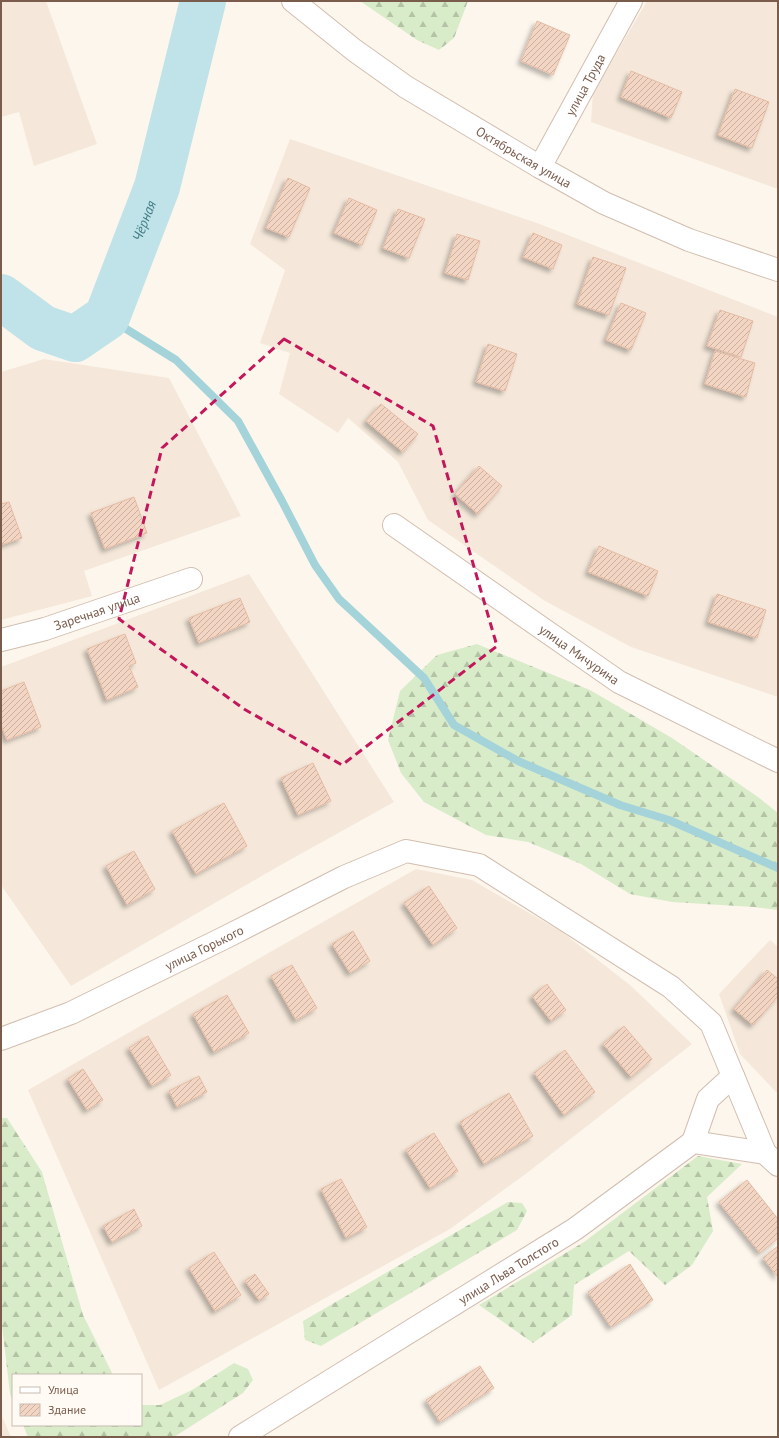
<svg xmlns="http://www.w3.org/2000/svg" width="779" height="1438" viewBox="0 0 779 1438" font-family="'PT Sans',sans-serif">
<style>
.residential{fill:#f5e8da}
.forest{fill:url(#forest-firs)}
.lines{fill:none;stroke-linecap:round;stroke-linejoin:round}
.stream{stroke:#a5d3da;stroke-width:8}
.river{stroke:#bfe3e8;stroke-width:46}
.building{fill:url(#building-hatch);stroke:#e6bba3;filter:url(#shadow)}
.minor-casing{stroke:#d1beb0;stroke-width:24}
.minor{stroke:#fff;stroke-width:22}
.marked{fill:none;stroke:#c2185b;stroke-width:3;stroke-dasharray:8 5;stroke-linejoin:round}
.labels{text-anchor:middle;stroke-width:3.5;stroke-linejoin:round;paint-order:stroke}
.street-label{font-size:13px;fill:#7a5c4d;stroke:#fffaf3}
.water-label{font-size:14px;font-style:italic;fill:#437c86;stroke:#fffaf3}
</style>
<defs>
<pattern id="forest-firs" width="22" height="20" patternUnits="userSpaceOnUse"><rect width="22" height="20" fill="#d8ecc9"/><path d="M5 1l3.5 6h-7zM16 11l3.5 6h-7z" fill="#b4c2a5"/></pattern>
<pattern id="building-hatch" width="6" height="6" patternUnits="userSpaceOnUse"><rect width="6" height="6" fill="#f3d5c3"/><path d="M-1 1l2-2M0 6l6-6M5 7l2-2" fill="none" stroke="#cab0a1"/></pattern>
<filter id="shadow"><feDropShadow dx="-3.5" dy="3.5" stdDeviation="2" flood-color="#0004"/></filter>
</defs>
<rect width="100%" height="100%" fill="#fdf6ec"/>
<g class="residential">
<polygon points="1,1 46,1 97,144 34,166 19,112 1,117"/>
<polygon points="647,1 778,1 778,189 591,122 593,93"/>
<polygon points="290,139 537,223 778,317 778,697 631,647 545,601 428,520 398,462 348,418 338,433 279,394 290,353 260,343 285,270 250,244"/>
<polygon points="44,359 169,378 241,516 84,571 92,596 1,620 1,372"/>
<polygon points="249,574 394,802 279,866 71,986 1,885 1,667"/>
<polygon points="416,869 472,880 562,932 630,985 692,1044 527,1173 450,1229 159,1390 28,1090"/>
<polygon points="770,940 778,947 778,1094 740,1054 719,994"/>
<polygon points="1,1414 11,1437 1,1437"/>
</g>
<g class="forest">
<polygon points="360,1 468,1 454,38 439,50 417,40"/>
<polygon points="477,644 590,690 672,738 758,797 778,813 778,910 754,907 672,902 630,894 581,864 528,842 486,835 424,802 401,773 388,740 400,691 437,655"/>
<polygon points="1,1118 7,1118 42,1172 83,1315 113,1375 13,1375 13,1401 10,1394 1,1317"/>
<polygon points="698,1156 742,1164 707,1197 713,1231 692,1265 665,1285 629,1251 574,1285 572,1315 533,1343 479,1305 584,1242"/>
<polygon points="508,1202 522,1203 527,1211 517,1230 321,1346 305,1340 303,1321"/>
<polygon points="234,1363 248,1369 253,1380 243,1393 174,1437 28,1437 23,1425 141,1425 141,1405 160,1405 192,1390"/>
</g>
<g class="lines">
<polyline class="stream" points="107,317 176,360 238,421 282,501 315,565 339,599 424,678 454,725 518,761 620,805 669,820 778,868"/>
<path class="river" id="s1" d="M1,297L43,328L75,339L107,317L157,187L203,1"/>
</g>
<g class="building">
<polygon points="537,21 570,35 553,75 521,61"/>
<polygon points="631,71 682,92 671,118 621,97"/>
<polygon points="735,89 769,102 752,148 718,135"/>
<polygon points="288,178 310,188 289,237 266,228"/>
<polygon points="349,198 377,210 362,245 334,233"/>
<polygon points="398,209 425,219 409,258 383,248"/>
<polygon points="533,233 562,245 553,269 523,257"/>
<polygon points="457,234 480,241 468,280 445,273"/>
<polygon points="593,257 626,268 609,315 577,304"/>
<polygon points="621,303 646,313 631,350 606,340"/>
<polygon points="720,310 753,321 741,357 707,346"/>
<polygon points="488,344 517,354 505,391 476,382"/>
<polygon points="715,351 755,363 746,397 705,384"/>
<polygon points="381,404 418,434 403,452 366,421"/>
<polygon points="479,466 502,486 478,514 455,494"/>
<polygon points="134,497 147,533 105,549 91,513"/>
<polygon points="9,502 22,538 1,545 1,504"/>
<polygon points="599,546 658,571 648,596 588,572"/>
<polygon points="717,594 766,610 757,638 708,622"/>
<polygon points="240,598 250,622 199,643 189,618"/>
<polygon points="125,634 136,663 129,666 138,687 107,700 87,649"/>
<polygon points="24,682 41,727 7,740 1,725 1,691"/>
<polygon points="313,763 331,801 298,815 281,778"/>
<polygon points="224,803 247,846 196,874 172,831"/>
<polygon points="134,851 155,889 127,905 106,866"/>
<polygon points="429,886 457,928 433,945 404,903"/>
<polygon points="353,931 370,961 350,973 332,944"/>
<polygon points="292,965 317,1008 296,1020 271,976"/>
<polygon points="767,970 778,979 778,996 753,1025 734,1009"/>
<polygon points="547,984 566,1010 551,1021 532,996"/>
<polygon points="227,995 249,1033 214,1052 193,1014"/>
<polygon points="624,1026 652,1059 631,1077 603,1044"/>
<polygon points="148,1036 171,1075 152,1086 129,1048"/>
<polygon points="565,1050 595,1092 564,1115 534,1073"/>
<polygon points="83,1069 103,1100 87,1110 68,1079"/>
<polygon points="199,1076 207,1092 177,1107 169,1091"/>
<polygon points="509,1093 533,1136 484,1164 460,1122"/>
<polygon points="434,1133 458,1171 430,1188 406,1150"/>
<polygon points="341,1179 367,1227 346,1238 321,1189"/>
<polygon points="747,1180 778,1219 778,1238 760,1253 719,1202"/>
<polygon points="134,1209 142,1226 112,1242 103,1226"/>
<polygon points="778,1246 778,1277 763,1258"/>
<polygon points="214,1252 241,1295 215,1311 189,1268"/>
<polygon points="630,1264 653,1300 611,1327 588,1292"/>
<polygon points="255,1274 269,1294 259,1300 245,1281"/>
<polygon points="480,1366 494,1388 440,1422 426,1400"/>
</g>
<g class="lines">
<g class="minor-casing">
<g id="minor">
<path id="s2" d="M293,1L354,50L406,87L540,167L604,203L689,240L778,270"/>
<path id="s3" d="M540,167L631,1"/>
<path id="s4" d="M394,525L619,682L778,761"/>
<path id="s5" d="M1,640L45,629L191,579"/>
<path id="s6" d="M1,1039L71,1013L226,937L344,877L406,851L479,865L671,987L711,1023L765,1153"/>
<polyline points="693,1142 708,1099 733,1076"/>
<path id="s7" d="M240,1437L575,1229L693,1142L765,1153L778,1165"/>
</g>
</g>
<use href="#minor" class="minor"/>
</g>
<path class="marked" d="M284,339L433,426L497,646L342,765L244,709L119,619L162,448Z"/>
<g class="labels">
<g class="street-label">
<text dy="5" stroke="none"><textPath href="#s3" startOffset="94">улица Труда</textPath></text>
<text dy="5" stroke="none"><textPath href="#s2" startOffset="279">Октябрьская улица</textPath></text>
<text dy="5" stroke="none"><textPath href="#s5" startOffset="100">Заречная улица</textPath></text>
<text dy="5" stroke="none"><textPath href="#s4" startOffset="226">улица Мичурина</textPath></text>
<text dy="5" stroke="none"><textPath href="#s6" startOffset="223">улица Горького</textPath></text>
<text dy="5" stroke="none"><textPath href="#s7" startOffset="316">улица Льва Толстого</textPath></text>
</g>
<g class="water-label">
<text dy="5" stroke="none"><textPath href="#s1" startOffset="228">Чёрная</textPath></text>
</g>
</g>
<rect width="779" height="1438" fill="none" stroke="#7a5c4d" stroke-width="4"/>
<rect x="12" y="1374" width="130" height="52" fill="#fffaf3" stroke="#cabbb1"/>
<rect x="20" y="1387" width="20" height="6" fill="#ffffff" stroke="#cabbb1"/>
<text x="48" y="1394" font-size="12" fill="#7a5c4d">Улица</text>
<rect x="20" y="1404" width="20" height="12" fill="url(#building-hatch)" stroke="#cabbb1"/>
<text x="48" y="1414" font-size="12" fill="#7a5c4d">Здание</text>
</svg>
